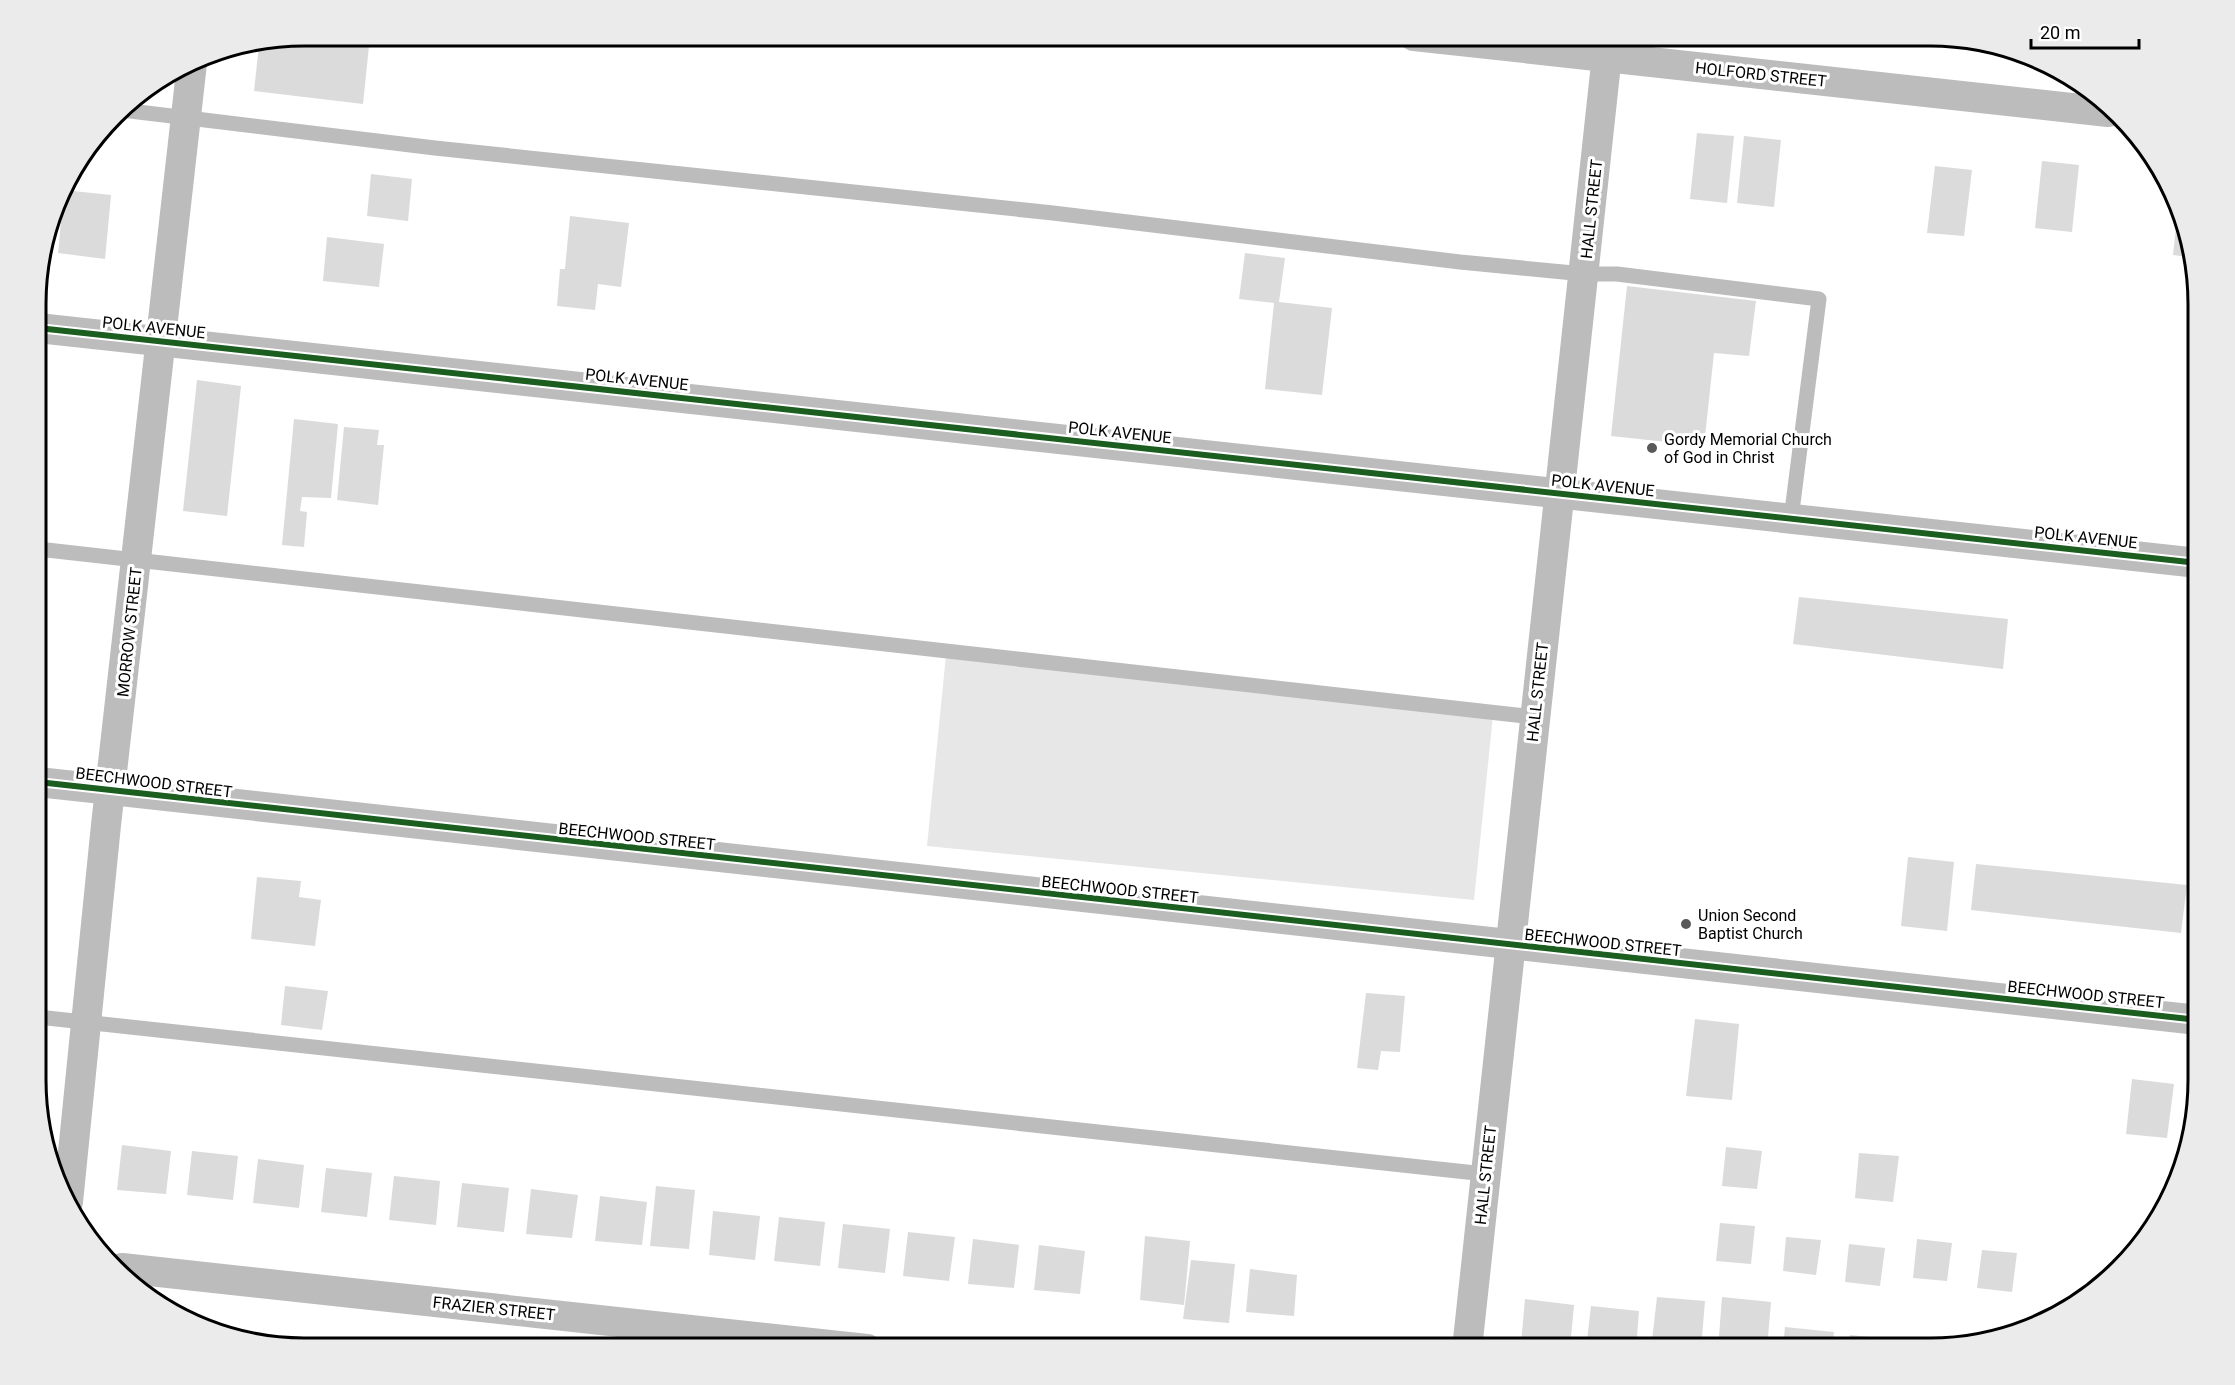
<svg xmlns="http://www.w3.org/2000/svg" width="2235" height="1385" viewBox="0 0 2235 1385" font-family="Roboto,sans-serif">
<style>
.green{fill:#e7e7e7}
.building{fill:#dbdbdb}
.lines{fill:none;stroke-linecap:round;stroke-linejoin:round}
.service{stroke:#bcbcbc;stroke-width:15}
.minor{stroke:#bcbcbc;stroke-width:30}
.cycleway-casing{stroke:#fff;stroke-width:10}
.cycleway{stroke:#1b5e20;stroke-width:6}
.poi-dot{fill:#595959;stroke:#fff;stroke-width:2}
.labels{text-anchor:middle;stroke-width:6;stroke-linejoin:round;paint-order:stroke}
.street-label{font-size:16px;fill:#000;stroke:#fff}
.poi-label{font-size:16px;fill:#000;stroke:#fff;text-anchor:start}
.rim{fill:none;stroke:#000;stroke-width:3}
</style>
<rect width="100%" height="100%" fill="#fff"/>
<polygon class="green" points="946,655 1494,706 1474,900 927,846"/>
<g class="building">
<polygon points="305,36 370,36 363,104 254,91 259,45"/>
<polygon points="1697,133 1734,136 1727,203 1690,199"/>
<polygon points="1744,136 1781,140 1774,207 1737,203"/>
<polygon points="2042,161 2079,165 2072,232 2035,228"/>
<polygon points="1935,166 1972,170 1964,236 1927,233"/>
<polygon points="371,174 412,179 408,221 367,216"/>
<polygon points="64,190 111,195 105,259 58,253"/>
<polygon points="570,216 629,223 621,287 598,284 595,310 557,306 560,269 565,269"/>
<polygon points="2177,218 2189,257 2173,255"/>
<polygon points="327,237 384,244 379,287 323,281"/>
<polygon points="1245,253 1285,258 1279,302 1332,308 1322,395 1265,389 1274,303 1239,299"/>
<polygon points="1627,286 1756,301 1749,356 1714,353 1704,446 1611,436"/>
<polygon points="197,380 241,386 227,516 183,511"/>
<polygon points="294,419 338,424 331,498 302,497 300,511 307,512 304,547 282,545"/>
<polygon points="344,427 379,430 377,445 384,445 378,505 337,500"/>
<polygon points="1799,597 2008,619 2003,669 1793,644"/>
<polygon points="1908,857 1954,862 1947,931 1901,926"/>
<polygon points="1976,864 2187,885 2181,933 1971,910"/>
<polygon points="257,877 301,881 299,897 321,900 315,946 251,939"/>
<polygon points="285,986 328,991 322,1030 281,1025"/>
<polygon points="1366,993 1405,996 1400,1052 1381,1051 1378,1070 1357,1068"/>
<polygon points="1695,1019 1739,1024 1732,1100 1686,1096"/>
<polygon points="2132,1079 2174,1084 2167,1138 2126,1134"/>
<polygon points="122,1145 171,1151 166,1194 117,1190"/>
<polygon points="1726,1147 1762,1151 1757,1189 1722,1186"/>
<polygon points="192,1151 238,1156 233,1200 187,1195"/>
<polygon points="1859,1153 1899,1156 1893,1202 1855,1198"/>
<polygon points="258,1159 304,1165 299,1208 253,1203"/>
<polygon points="326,1168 372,1173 367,1217 321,1212"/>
<polygon points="394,1176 440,1181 436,1225 389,1220"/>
<polygon points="462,1183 509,1188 504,1232 457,1227"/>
<polygon points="656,1186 695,1190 689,1249 650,1246"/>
<polygon points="531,1189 578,1195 572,1238 526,1234"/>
<polygon points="600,1196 647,1202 642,1245 595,1241"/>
<polygon points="713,1211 760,1216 755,1260 709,1255"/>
<polygon points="779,1217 825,1222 820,1266 774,1261"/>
<polygon points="1720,1223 1755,1226 1751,1264 1716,1261"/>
<polygon points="843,1224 890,1229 885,1273 838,1268"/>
<polygon points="908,1232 955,1237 949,1281 903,1276"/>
<polygon points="1145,1236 1190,1241 1184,1305 1140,1300"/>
<polygon points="1786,1237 1821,1240 1816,1275 1783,1271"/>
<polygon points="973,1239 1019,1245 1014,1288 968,1284"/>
<polygon points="1917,1239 1952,1243 1947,1281 1913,1278"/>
<polygon points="1849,1244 1885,1248 1880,1286 1845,1282"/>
<polygon points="1039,1245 1085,1251 1080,1294 1034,1290"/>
<polygon points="1982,1250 2017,1253 2012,1292 1977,1288"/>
<polygon points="1191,1260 1235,1264 1229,1323 1183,1319"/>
<polygon points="1250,1269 1297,1275 1294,1316 1246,1312"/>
<polygon points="1657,1297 1705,1301 1701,1349 1651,1349"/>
<polygon points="1722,1297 1771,1302 1767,1349 1718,1349"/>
<polygon points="1525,1299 1574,1305 1570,1348 1521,1344"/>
<polygon points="1591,1306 1639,1311 1636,1349 1586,1349"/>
<polygon points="1785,1327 1834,1332 1832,1348 1783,1348"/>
<polygon points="1850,1335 1899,1340 1898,1348 1848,1348"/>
<polygon points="1916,1341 1956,1346 1916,1348"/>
</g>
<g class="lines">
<g class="service">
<polyline points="122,110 435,148 1053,213 1460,262 1584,274 1617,274 1819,299 1791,519"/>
<polyline points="38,549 1534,717"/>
<polyline points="38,1017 1485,1174"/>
</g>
<g class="minor">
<polyline points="1414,36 2108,112"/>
<polyline points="38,328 2198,563"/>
<polyline points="38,782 2198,1020"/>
<polyline points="68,1202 106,825 192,63"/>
<polyline points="122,1268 867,1349"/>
<polyline points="1467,1349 1609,36"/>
</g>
<g class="cycleway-casing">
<g id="cycleway">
<polyline points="38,328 2198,563"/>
<polyline points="38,782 2198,1020"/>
</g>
</g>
<use href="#cycleway" class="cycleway"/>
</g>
<g class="poi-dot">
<circle cx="1652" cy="448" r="6"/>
<circle cx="1686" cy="924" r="6"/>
</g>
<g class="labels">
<g class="street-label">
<text transform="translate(1761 74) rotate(6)" y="6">HOLFORD STREET</text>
<text transform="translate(1591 209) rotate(-84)" y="6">HALL STREET</text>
<text transform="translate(154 327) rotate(6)" y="6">POLK AVENUE</text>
<text transform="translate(637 379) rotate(6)" y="6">POLK AVENUE</text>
<text transform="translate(1120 432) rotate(6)" y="6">POLK AVENUE</text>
<text transform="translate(1603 485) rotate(6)" y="6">POLK AVENUE</text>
<text transform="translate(2086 537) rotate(6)" y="6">POLK AVENUE</text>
<text transform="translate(129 632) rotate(-84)" y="6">MORROW STREET</text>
<text transform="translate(1537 692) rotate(-84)" y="6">HALL STREET</text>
<text transform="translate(154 782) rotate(7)" y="6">BEECHWOOD STREET</text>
<text transform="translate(637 836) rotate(6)" y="6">BEECHWOOD STREET</text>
<text transform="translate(1120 889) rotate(6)" y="6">BEECHWOOD STREET</text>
<text transform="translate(1603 942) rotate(6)" y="6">BEECHWOOD STREET</text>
<text transform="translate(2086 994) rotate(6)" y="6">BEECHWOOD STREET</text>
<text transform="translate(1485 1175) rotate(-84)" y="6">HALL STREET</text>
<text transform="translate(494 1308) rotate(6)" y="6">FRAZIER STREET</text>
</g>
<g class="poi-label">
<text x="1664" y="445">Gordy Memorial Church<tspan x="1664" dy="18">of God in Christ</tspan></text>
<text x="1698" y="921">Union Second<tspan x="1698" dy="18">Baptist Church</tspan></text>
</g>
</g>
<path d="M0 0H2235V1385H0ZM304 46H1930A258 258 0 0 1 2188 304V1080A258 258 0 0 1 1930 1338H304A258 258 0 0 1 46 1080V304A258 258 0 0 1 304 46Z" fill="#ebebeb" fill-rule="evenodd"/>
<path class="rim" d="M304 46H1930A258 258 0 0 1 2188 304V1080A258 258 0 0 1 1930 1338H304A258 258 0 0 1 46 1080V304A258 258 0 0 1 304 46Z"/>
<path d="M2031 39v9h108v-9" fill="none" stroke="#000000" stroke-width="3"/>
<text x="2040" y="39" font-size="18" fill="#000000" stroke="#ffffff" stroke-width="4.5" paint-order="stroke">20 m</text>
</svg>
